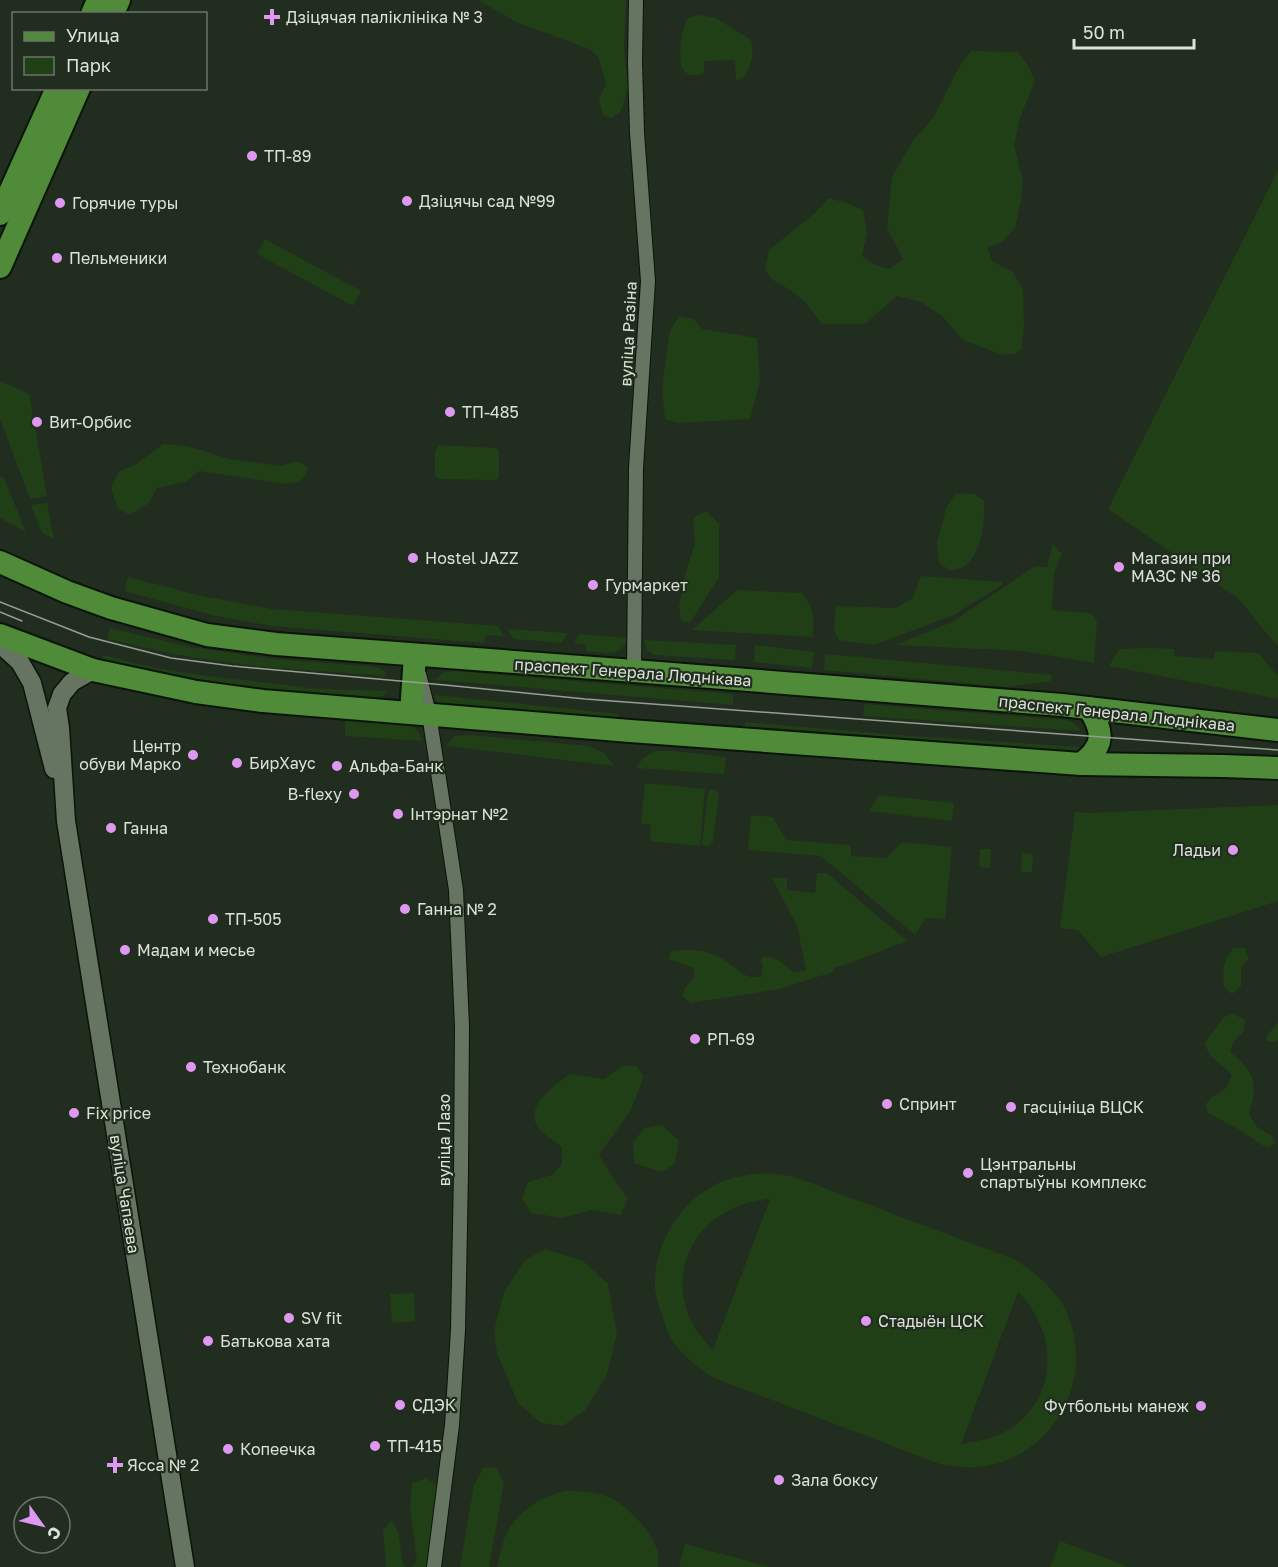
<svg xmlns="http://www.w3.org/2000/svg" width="1278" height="1567" viewBox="0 0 1278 1567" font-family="'Golos Text',sans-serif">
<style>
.green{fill:#203f17;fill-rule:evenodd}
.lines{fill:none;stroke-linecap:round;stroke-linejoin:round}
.minor-casing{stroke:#0b1508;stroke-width:16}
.tertiary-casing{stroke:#0b1508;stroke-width:21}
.primary-casing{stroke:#0b1508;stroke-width:26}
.minor{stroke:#667462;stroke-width:14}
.tertiary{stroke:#667462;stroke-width:18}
.primary{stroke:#4f8b38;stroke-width:22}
.tram{stroke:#959f93;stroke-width:1.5}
.poi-dot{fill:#df98f2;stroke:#212d1e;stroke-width:2}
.labels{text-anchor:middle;stroke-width:4.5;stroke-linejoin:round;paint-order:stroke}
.poi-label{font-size:16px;fill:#dbe3d9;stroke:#212d1e;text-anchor:start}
.street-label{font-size:16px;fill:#dbe3d9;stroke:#212d1e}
</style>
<rect width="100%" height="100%" fill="#212d1e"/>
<g class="green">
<polygon points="478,0 626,0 624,48 628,88 621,111 612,118 603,115 599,100 606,83 598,57 589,49 516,22"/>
<path d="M700,15L716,18L751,40C755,55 751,67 742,79L736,80L735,60L704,61V72C696,78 684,76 681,65C679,55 681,22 690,17C693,16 697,16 700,15Z"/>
<polygon points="971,51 1017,52 1028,65 1035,81 1020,118 1014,145 1023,180 1021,201 1015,228 1002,242 988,248 992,261 1013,272 1023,290 1024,327 1021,349 1014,354 1003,355 963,340 942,316 921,302 897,296 865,324 822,324 805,302 790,290 773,280 765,270 769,250 816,212 829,198 847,203 863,210 867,233 862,256 876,265 889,269 903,259 887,228 892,177 912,142 933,118 959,67"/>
<polygon points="1278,170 1278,645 1267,634 1239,599 1108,509"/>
<polygon points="265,239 361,291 353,306 257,254"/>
<polygon points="679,316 694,319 702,329 757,338 760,381 750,419 678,423 665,419 662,389 667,349 670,331"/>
<polygon points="0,381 29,394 47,496 30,499 0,419"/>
<path d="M163,444L188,446L229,459L281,466L295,461L308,466C306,481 300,482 286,484L199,471L185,482L157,488L149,503L130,515L118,509L111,488L119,471L135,465Z"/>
<polygon points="439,445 496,448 499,451 499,477 496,480 439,479 435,476 435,451"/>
<polygon points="0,476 4,478 26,532 0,518"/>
<path d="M956,493L974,494L984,501C985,520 982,555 964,566C961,569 955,570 951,571L939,563L937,542L947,506Z"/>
<polygon points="47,503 54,539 42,533 31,505"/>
<polygon points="706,511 719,524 719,577 690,623 681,621 679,607 686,571 695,543 693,518"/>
<polygon points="1053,544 1062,554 1054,573 1052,610 1091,613 1097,621 1094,663 1024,651 895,645 952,622 1035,566 1047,567"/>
<polygon points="921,576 1002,582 1002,585 954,615 874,645 839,640 834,631 836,606 896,608 913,598"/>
<polygon points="128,577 202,596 272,609 498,626 504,636 486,635 484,643 272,626 216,616 124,591"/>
<path d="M737,590L802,593C815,611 814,615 813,637L692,630Z"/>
<polygon points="110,628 190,647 273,659 377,667 384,671 388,676 264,667 232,663 173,654 107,639"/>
<polygon points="507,629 567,633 562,643 514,639"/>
<path d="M580,634L627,638C622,659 603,652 586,651V645L574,643Z"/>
<polygon points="644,640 736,645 735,660 655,655 647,650"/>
<polygon points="755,645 814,652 812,668 754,662"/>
<polygon points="1149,648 1174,649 1174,656 1213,659 1215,651 1258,653 1278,676 1278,699 1109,666 1119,649"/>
<polygon points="825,654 1052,675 1051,681 1004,687 824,670"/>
<polygon points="103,655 155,668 208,676 321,689 388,691 384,695 375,700 325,698 203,684 101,662"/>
<polygon points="454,671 733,694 733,705 435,680 444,672"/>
<polygon points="434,695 619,714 619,722 445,706 437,702"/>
<polygon points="864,704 1066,720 1074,723 1082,731 863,716"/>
<polygon points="345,720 413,726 419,733 423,741 345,736"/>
<polygon points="745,722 898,735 1081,747 1076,752 1065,756 744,732"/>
<polygon points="470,735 589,746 604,753 615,766 446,746 454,736"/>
<polygon points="655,751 674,751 726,757 724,774 636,768 643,758"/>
<polygon points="645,783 705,789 700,846 650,841 651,825 641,824"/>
<polygon points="714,789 719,793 713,842 707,847 702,844 708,791"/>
<polygon points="879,795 954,803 952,821 869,811"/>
<polygon points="1278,805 1278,901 1101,957 1078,930 1060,928 1075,812 1088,813"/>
<polygon points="751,815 773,817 786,840 851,845 851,856 886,858 902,842 952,847 945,919 926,918 915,935 821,856 748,850"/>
<polygon points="980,849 991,849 990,868 979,867"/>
<polygon points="1022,853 1033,854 1032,872 1021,872"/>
<path d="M817,873H827L907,941L847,964L833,968V972L779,989L691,1003L683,997L684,989L694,977V968L668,959L671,951C690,948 711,950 727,962C741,971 743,979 761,977L763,966L761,960L765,956L777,959L794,973L806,970L797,926L772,878H787V890L815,893Z"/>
<path d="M1234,948H1245L1249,959L1241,966V986L1232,994L1224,987C1223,970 1222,961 1234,948Z"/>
<path d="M1233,1014L1245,1020L1244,1031L1234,1041L1230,1052C1256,1073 1258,1083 1249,1115L1258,1128L1271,1135L1276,1143L1267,1148L1238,1129L1208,1113L1205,1105L1212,1097L1226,1088L1232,1075L1210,1055L1204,1044C1210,1034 1218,1028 1223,1017Z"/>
<polygon points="1278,1022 1278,1040 1275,1042 1267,1041 1266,1037"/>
<path d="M623,1066H636L644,1076L631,1110L599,1155L612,1176L628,1199L621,1215L592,1210L562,1218L531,1213L522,1198L528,1182L552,1175L562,1164V1147C554,1141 537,1131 535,1121C529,1102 558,1083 570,1074L604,1079Z"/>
<polygon points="662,1125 679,1141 675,1163 662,1172 634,1163 633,1143 644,1128"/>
<path d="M768,1173L791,1176L811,1183L1016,1260C1031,1270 1045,1281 1057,1296C1067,1308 1073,1327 1075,1342C1084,1403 1039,1462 977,1467C964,1468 952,1466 940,1464L714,1378C696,1367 682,1355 671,1338C667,1332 665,1324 663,1317C658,1305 654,1293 655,1281C656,1243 678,1206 711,1187C728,1177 748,1174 768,1173ZM770,1199L713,1350C701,1338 690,1324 686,1307C670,1249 714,1203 770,1199ZM1018,1292C1058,1332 1059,1396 1010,1429C995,1438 978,1441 961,1444Z"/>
<polygon points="545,1249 583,1261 608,1284 617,1334 606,1377 585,1410 563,1426 541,1423 518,1403 497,1353 494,1330 504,1292 525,1260"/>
<polygon points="414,1293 415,1321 392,1323 390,1294"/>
<polygon points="496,1467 504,1483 489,1567 460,1567 474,1485 483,1468"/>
<polygon points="426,1478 439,1487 428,1567 412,1567 417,1561 410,1508 412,1483"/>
<path d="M565,1491C579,1491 595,1491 608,1497C627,1505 653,1532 658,1553C659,1557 658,1563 658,1567H497C499,1558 501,1548 504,1539C515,1513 538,1497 565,1491Z"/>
<polygon points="392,1520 398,1532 403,1564 406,1567 386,1567 383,1530"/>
<polygon points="1060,1541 1129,1567 1050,1567"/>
<polygon points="685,1544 771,1567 679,1567"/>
</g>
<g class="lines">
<g class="minor-casing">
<g id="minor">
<polyline points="634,671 636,468 648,281 637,133 635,62 636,0"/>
<polyline points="419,674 429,714 456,890 462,1026 461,1173 458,1330 452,1425 434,1567"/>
</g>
</g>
<g class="tertiary-casing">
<g id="tertiary">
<polyline points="0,644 20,662 32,683 54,769"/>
<polyline points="93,670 72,682 62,694 57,708 60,728 66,821 185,1567"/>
</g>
</g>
<g class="primary-casing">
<g id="primary">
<polyline points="92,14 98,0"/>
<polyline points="113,14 119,0"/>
<polyline points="0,214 57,88"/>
<polyline points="0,267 79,88"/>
<polyline points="0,562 67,592 111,608 207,635 276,644 634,671 1062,705 1278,730"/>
<polyline points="0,635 93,670 196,692 263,701 630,731 1081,764 1223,766 1278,768"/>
<polyline points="411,713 415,655"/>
<path d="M1081,764C1105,746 1104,732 1089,708"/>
</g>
</g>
<use href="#minor" class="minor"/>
<use href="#tertiary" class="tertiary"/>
<use href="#primary" class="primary"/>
<g class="tram">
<polyline points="0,602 89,637 171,658 232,666 445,685 585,699 1278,750"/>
<polyline points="0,612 22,621"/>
</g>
</g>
<g class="poi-dot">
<path d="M269 8h6v6h6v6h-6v6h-6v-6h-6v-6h6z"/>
<circle cx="252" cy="156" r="6"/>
<circle cx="407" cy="201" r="6"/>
<circle cx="60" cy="203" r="6"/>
<circle cx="57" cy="258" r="6"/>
<circle cx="450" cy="412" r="6"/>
<circle cx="37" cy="422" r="6"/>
<circle cx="413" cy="558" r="6"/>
<circle cx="1119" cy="567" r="6"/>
<circle cx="593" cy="585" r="6"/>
<circle cx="193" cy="755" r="6"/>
<circle cx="237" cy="763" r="6"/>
<circle cx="337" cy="766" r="6"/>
<circle cx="354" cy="794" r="6"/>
<circle cx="398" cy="814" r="6"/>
<circle cx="111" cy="828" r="6"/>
<circle cx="1233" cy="850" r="6"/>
<circle cx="405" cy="909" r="6"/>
<circle cx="213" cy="919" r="6"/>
<circle cx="125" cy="950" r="6"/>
<circle cx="695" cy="1039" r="6"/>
<circle cx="191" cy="1067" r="6"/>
<circle cx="887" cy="1104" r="6"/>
<circle cx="1011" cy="1107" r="6"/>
<circle cx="74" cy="1113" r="6"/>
<circle cx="968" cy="1173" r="6"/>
<circle cx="289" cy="1318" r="6"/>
<circle cx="866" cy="1321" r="6"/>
<circle cx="208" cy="1341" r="6"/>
<circle cx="400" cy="1405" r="6"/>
<circle cx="1201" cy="1406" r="6"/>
<circle cx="375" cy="1446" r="6"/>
<circle cx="228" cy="1449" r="6"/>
<path d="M112 1456h6v6h6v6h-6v6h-6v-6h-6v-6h6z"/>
<circle cx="779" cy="1480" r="6"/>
</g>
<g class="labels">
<g class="poi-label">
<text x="286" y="23">Дзіцячая паліклініка № 3</text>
<text x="264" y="162">ТП-89</text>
<text x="419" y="207">Дзіцячы сад №99</text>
<text x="72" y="209">Горячие туры</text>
<text x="69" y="264">Пельменики</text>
<text x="462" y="418">ТП-485</text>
<text x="49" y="428">Вит-Орбис</text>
<text x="425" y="564">Hostel JAZZ</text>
<text x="1131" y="564">Магазин при<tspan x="1131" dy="18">МАЗС № 36</tspan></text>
<text x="605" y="591">Гурмаркет</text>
<text x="181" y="752" text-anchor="end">Центр<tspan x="181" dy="18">обуви Марко</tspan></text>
<text x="249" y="769">БирХаус</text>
<text x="349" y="772">Альфа-Банк</text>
<text x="342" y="800" text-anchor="end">B-flexy</text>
<text x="410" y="820">Інтэрнат №2</text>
<text x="123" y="834">Ганна</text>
<text x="1221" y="856" text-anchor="end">Ладьи</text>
<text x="417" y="915">Ганна № 2</text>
<text x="225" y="925">ТП-505</text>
<text x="137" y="956">Мадам и месье</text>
<text x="707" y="1045">РП-69</text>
<text x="203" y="1073">Технобанк</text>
<text x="899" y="1110">Спринт</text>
<text x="1023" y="1113">гасцініца ВЦСК</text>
<text x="86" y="1119">Fix price</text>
<text x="980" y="1170">Цэнтральны<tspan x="980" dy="18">спартыўны комплекс</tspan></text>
<text x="301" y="1324">SV fit</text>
<text x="878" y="1327">Стадыён ЦСК</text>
<text x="220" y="1347">Батькова хата</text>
<text x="412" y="1411">СДЭК</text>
<text x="1189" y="1412" text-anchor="end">Футбольны манеж</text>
<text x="387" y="1452">ТП-415</text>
<text x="240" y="1455">Копеечка</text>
<text x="127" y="1471">Ясса № 2</text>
<text x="791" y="1486">Зала боксу</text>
</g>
<g class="street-label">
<text transform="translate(628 334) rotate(-87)" y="6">вуліца Разіна</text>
<text transform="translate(633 672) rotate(4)" y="6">праспект Генерала Люднікава</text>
<text transform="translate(1117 713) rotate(6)" y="6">праспект Генерала Люднікава</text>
<text transform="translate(444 1140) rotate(-90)" y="6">вуліца Лазо</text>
<text transform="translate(125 1194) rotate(81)" y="6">вуліца Чапаева</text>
</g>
</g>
<rect x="12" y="12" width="195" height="78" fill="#212d1e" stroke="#6b7669" stroke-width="1.5"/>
<rect x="24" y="32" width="30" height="9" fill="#4f8b38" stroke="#6b7669" stroke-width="1.5"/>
<text x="66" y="42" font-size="18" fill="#dbe3d9">Улица</text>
<rect x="24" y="57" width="30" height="18" fill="#203f17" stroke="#6b7669" stroke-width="1.5"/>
<text x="66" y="72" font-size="18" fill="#dbe3d9">Парк</text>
<g transform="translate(42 1525) rotate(124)"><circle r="28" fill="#212d1e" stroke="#6b7669" stroke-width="1.5"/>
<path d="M0-4.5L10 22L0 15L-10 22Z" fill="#df98f2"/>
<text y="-9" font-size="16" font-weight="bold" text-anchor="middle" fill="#dbe3d9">С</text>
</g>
<path d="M1074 39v9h120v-9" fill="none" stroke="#dbe3d9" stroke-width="3"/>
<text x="1083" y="39" font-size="18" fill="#dbe3d9" stroke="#212d1e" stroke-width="4.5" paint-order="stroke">50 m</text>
</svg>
